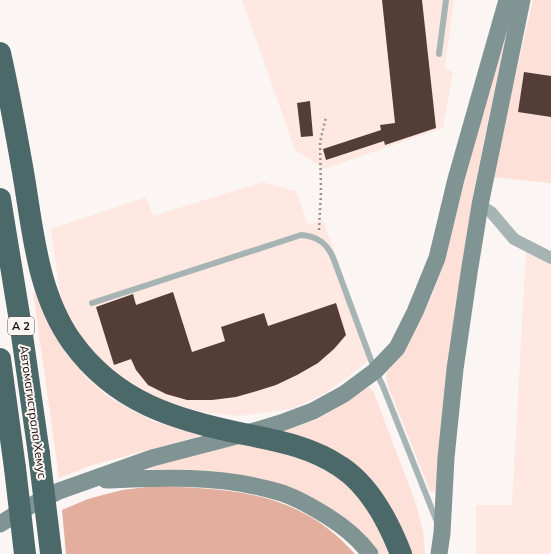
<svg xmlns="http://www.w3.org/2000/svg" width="551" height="554" viewBox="0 0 551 554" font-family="Mulish,sans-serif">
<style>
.built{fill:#fee8e1}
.green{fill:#fde1d9}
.forest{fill:#e4ae9e}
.building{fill:#533d36}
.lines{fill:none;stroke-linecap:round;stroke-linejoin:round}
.path{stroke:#9a9290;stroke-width:2.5;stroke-dasharray:2 3;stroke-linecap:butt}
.service{stroke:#a7b4b4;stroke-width:6}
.minor{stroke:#a7b4b4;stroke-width:12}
.secondary{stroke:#809494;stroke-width:17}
.motorway{stroke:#4c696a;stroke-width:22}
.motorway-bridge{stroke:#4c696a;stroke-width:22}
.labels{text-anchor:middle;stroke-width:4;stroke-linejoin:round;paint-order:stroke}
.shield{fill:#fbf5f3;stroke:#5c5451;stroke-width:1}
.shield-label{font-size:11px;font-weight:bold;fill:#180f0c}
.street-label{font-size:12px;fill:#180f0c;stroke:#fbf5f3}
</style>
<rect width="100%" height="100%" fill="#fbf5f3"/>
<g class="built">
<polygon points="242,0 454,0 445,67 453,72 443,128 324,169 295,150"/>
<polygon points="263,182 296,191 308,225 323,220 372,358 341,382 325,393 309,401 290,409 240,416 202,412 159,400 112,374 67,318 60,294 51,229 146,197 153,216"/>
<polygon points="526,251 551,263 551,554 476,554 476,505 512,505"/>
</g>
<g class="green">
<polygon points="533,0 551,0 551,183 492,177"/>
<polygon points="504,44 474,189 453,325 436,490 433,492 430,491 388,386 386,376 388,369 405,348 419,324 433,293 446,253 484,106 499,54"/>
<polygon points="33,291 43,300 65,352 85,376 106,395 126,407 152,421 203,435 89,466 59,478"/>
<polygon points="369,387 374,393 416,504 423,531 425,554 403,554 368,486 266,434 295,427 318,419 342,405 362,390"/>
<polygon points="235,443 269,446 319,465 340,478 357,495 373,515 384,538 389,554 377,554 341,517 171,470 143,469"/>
</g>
<path class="forest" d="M155,486C233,489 299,491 355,554H66L62,510L88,499L122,490Z"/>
<g class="building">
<polygon points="382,0 422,0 436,128 385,145 384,141 326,160 323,149 381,130 380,125 395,123"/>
<polygon points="524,72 551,76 551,117 518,112"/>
<polygon points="310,101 313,136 301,137 297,103"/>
<polygon points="173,292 192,352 225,341 221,327 264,313 268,326 336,303 346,335 334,349 318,363 297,375 276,385 257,391 236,397 212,400 187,400 166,394 148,385 136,370 131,359 114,365 96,307 133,294 136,305"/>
</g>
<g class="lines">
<polyline class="path" points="319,230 321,192 320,142 326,117"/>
<g class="service">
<polyline points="439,54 446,0"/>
<path d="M92,303L301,235C318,236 328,244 334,260L375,371L382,384L437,522"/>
</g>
<polyline class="minor" points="480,205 491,212 514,239 551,258"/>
<g class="secondary">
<path d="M106,480C159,478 212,475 263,488C271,490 280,492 287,495C301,500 314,508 327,516C343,526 359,539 370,554"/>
<polyline points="0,524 24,509 59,491 152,458 244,434 281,423 313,411 344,394 375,371 397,348 415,312 437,258 456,179 507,0"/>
<polyline points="439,554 442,533 446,458 455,369 469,273 480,205 522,0"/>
</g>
<g class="motorway">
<path d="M0,53C9,93 16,132 23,172C33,230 37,293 72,342C115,402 175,420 244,434C279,441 312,447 341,467C370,486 389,523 401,554"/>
<polyline points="0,199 20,321 39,454"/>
<polyline points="0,359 15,468"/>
</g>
<g class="motorway-bridge">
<polyline points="39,454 51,553"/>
<polyline points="15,468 25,554"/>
</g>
</g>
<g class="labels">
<rect class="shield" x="8" y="317" width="26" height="18" rx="3"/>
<g class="shield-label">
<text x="21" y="330">A 2</text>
</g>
<g class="street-label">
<text transform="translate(33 412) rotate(82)" y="4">Автомагистрала Хемус</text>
</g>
</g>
</svg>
